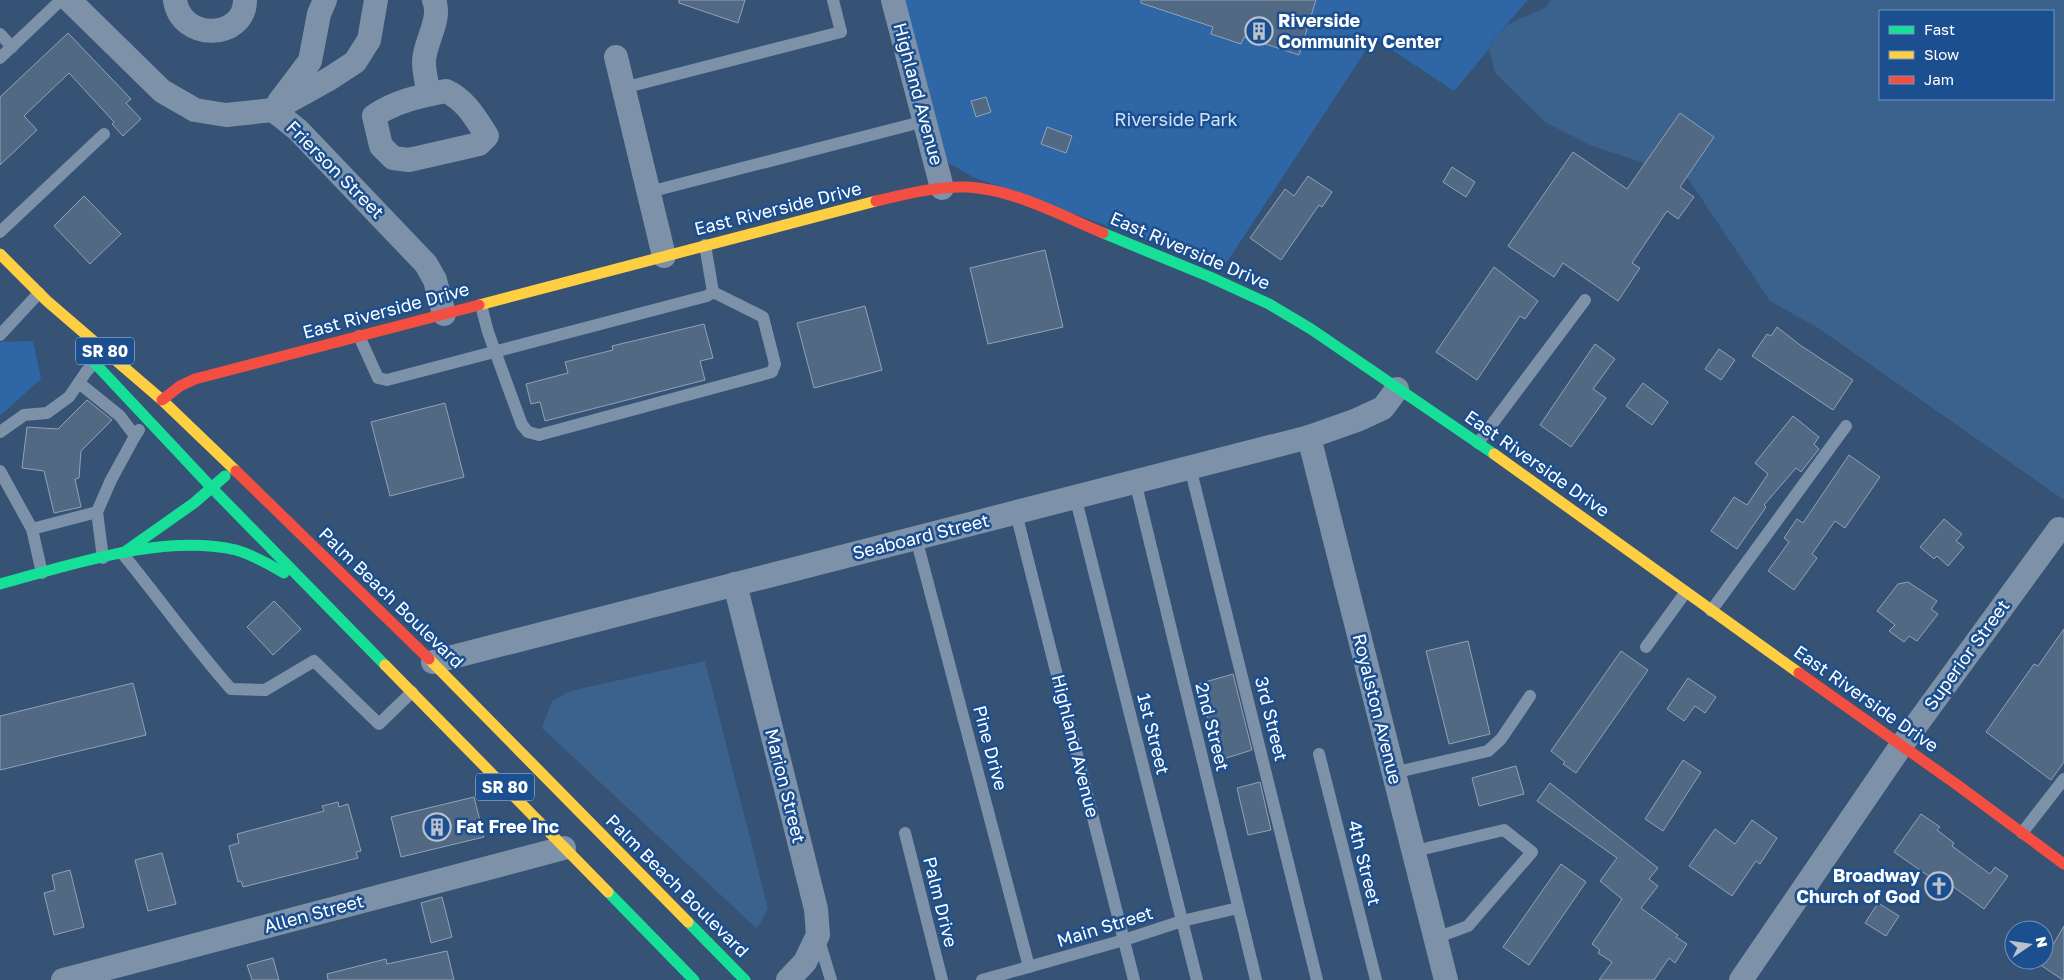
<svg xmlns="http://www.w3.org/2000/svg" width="2064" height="980" viewBox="0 0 2064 980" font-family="'Golos Text',sans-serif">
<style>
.green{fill:#2f66a5}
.water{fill:#3b618d;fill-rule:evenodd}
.building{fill:#526984;stroke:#92a2b6}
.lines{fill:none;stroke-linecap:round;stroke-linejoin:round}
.lane{stroke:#7d92a8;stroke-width:12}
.street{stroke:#7d92a8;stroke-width:24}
.fast{stroke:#16e098;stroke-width:11}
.slow{stroke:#ffcf43;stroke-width:11}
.jam{stroke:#f24e42;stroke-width:11}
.labels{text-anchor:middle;stroke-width:5;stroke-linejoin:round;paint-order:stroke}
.shield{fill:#1b4f8f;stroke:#bbcadd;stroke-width:1}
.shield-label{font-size:16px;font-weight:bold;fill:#fff}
.poi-label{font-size:18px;font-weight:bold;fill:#fff;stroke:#1b4f8f;text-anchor:start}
.street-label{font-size:18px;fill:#fff;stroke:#1b4f8f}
.park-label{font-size:18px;fill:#cfe3fa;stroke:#1b4f8f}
</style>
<rect width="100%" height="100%" fill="#365274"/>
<g class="green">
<polygon points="900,0 1528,0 1493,40 1489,49 1454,91 1374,38 1223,268 973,177 947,162"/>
<polygon points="33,341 41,379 0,416 0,342"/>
</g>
<g class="water">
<path d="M1550,0H2064V500L1818,328L1770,301L1687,177L1592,146L1545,122L1495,73L1489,49L1493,40L1507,25L1546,7ZM1880,11H2053V99H1880Z"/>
<polygon points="705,661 768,909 757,929 542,728 552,701 570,691"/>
</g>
<g class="building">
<polygon points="679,0 745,0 738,23 679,3"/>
<polygon points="1141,0 1316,0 1299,55 1244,37 1241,44 1211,34 1213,27 1141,3"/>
<polygon points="68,33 131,99 126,103 141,119 123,136 112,124 114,122 69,73 24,116 37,130 0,165 0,97"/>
<polygon points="986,97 991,112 976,117 971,101"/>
<polygon points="1680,113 1714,137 1680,187 1694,197 1678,219 1667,211 1632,263 1640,268 1618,301 1563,263 1554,277 1508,246 1573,152 1627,189"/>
<polygon points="1047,127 1072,136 1066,153 1041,144"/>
<polygon points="1452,167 1475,182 1466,197 1443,182"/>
<polygon points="1308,176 1332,192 1322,207 1319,205 1281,260 1250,238 1285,189 1294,196"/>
<polygon points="84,196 121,234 90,264 54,226"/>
<polygon points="1045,250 1063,327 988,344 970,268"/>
<polygon points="1494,267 1538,301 1525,319 1520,316 1477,380 1436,352"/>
<polygon points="865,306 882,370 814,388 797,323"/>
<polygon points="704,324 713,358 700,361 705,380 545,421 540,402 531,404 526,384 568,373 565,362 613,350 612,346"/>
<polygon points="1777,327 1800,345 1853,380 1833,410 1752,356 1767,334 1771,336"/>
<polygon points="1595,344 1615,359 1593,389 1606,398 1571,447 1540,425"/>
<polygon points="1719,349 1735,360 1721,380 1705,369"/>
<polygon points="1643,383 1668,402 1652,425 1626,406"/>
<polygon points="87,400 112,420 81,451 79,478 75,479 81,507 54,513 44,471 22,468 27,427 58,429"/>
<polygon points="445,403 464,477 390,496 371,422"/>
<polygon points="1793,416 1819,437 1814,444 1819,449 1801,472 1796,468 1764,505 1766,507 1737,549 1711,531 1734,497 1747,505 1768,474 1755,463"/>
<polygon points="1849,455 1880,477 1845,528 1835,521 1812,554 1817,558 1794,590 1768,571 1789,542 1784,538 1797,519 1803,523"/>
<polygon points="1944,519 1962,534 1956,541 1964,547 1948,566 1937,556 1934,559 1920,547"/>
<polygon points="1908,582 1937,601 1931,609 1938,614 1917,641 1909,636 1904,642 1889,631 1895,625 1877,611 1898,584"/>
<polygon points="274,601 301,629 273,655 247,627"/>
<polygon points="2064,629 2064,762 2051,780 1986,732 2034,664 2038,666"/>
<polygon points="1468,641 1490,734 1449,744 1426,651"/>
<polygon points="1621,651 1648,670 1576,773 1563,764 1565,762 1551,751"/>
<polygon points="1233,674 1252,750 1220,760 1198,684"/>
<polygon points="1688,678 1716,697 1705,713 1695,706 1684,721 1667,709"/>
<polygon points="133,683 146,735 0,770 0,716"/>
<polygon points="1683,760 1701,772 1663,831 1645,819"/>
<polygon points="1516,766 1524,794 1479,806 1472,778"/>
<polygon points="1260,782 1271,830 1248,835 1237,788"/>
<polygon points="1550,783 1658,868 1649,879 1658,886 1641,908 1678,935 1676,937 1687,944 1675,963 1669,958 1654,980 1599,980 1612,962 1598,953 1600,950 1592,944 1622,899 1600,881 1617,858 1537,801"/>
<polygon points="474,797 484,837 401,857 391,817"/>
<polygon points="338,802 339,807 348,804 361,851 356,852 358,858 243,887 241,881 238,882 229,846 239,843 237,834 324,811 322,806"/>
<polygon points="1921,814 1940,827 1937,830 1954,843 1952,846 1990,874 1995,867 2008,876 1984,909 1933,872 1930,877 1894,852"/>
<polygon points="1752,820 1777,838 1760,864 1756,861 1732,896 1689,866 1715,829 1735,844"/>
<polygon points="162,853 176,904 148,911 135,860"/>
<polygon points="1561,864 1586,882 1529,965 1503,947"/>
<polygon points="70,870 84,927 54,935 44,893 55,890 52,875"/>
<polygon points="442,897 452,937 431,943 421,903"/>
<polygon points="1878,903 1899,916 1886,936 1865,923"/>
<polygon points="2064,926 2064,980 2063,980 2039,964 2044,960"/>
<polygon points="447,951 454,980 328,980 327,974 386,959 387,964"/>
<polygon points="273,958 279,980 252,980 247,965"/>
</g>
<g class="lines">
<g class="lane">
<polyline points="0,34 12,47"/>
<polyline points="0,58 61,0"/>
<polyline points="623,88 841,32 833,0"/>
<polyline points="649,192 925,121"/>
<polyline points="0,232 104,134"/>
<polyline points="481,305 488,332 522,425 528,432 539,435 772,372 775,364 763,317 713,292"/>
<polyline points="0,335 39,293"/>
<polyline points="359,336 378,378 387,380 707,296 713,292 705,245"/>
<polyline points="79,383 120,416 135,436 139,430"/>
<polyline points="0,432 24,415 47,413 69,397 86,372 94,363"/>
<polyline points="1478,443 1585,300"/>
<polyline points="1190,467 1317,980"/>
<polyline points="0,471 32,529 42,573"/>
<polyline points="1135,481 1256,980"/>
<polyline points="1075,496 1197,980"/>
<polyline points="1016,513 1134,980"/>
<polyline points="32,529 97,512"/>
<polyline points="916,538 1029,967"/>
<path d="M122,553C159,598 192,645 231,689L265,690L314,661L379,724L412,692"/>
<polyline points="103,558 97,512 111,480 135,436"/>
<polyline points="1711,611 1846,426"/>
<polyline points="1646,647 1685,593"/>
<polyline points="1319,754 1376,980"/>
<polyline points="1393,773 1488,751 1501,739 1530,696"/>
<polyline points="905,833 942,980"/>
<polyline points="2022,833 2064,779"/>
<polyline points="1415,851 1504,830 1532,852 1468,926 1436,938"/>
<polyline points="818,937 831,980"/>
<polyline points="982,980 1124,940 1182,921 1238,908"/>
</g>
<g class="street">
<polyline points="69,0 162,91 195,110 226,115 273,110 298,130 426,264 435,280 444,314"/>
<path d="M175,0C181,42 245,40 245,0"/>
<polyline points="893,0 942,188"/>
<polyline points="616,57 664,256"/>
<path d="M446,91C466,100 476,119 487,136L479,144L409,160L393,158L381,146L374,116C395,101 421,96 446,91Z"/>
<path d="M429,94C427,84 424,73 424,62C424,42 442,20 434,0"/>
<polyline points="279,102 310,61 319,14 325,0"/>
<polyline points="273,110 329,79 355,62 369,40 376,0"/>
<polyline points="1309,437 1446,980"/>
<polyline points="735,584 816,909 818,935 805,962 788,980"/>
<polyline points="433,662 1309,437 1357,420 1383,408 1397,389"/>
<polyline points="63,980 564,848"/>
<polyline points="1741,980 1901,746 2059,529"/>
</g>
<g class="fast">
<polyline points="1103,233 1210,277 1269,304 1311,329 1494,454"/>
<polyline points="90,358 211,487 385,665"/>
<polyline points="126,551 194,503 225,476"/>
<path d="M0,584C70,565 164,533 236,550C253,555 269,564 284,573"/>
<polyline points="608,892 694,980"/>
<polyline points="688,922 745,980"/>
</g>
<g class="slow">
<polyline points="0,254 47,301 162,400 236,471"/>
<polyline points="479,305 876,201"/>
<polyline points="1494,454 1799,673"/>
<polyline points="429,659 688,922"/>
<polyline points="385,665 608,892"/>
</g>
<g class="jam">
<path d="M876,201C906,194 937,186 968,187C1015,190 1060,215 1103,233"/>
<polyline points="162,400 180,386 195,379 479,305"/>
<polyline points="236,471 429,659"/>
<polyline points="1799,673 1956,784 2064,864"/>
</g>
</g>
<defs>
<g id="building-ring" transform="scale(1.4375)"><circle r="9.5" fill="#1b4f8f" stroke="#b9c2ce" stroke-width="1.5"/><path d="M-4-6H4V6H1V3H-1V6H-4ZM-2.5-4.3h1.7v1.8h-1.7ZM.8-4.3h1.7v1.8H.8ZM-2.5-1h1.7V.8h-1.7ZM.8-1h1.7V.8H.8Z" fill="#b9c2ce"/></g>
<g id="church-ring" transform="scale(1.4375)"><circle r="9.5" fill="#1b4f8f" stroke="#b9c2ce" stroke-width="1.5"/><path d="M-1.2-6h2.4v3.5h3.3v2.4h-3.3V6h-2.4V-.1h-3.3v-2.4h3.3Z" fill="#b9c2ce"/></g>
</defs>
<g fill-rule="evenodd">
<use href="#building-ring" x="1259" y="31"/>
<use href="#building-ring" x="437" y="827"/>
<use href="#church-ring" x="1939" y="886"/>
</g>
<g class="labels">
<g class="shield">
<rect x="76" y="337.5" width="58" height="27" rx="4"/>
<rect x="476" y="773.5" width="58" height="27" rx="4"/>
</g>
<g class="shield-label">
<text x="105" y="357">SR 80</text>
<text x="505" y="793">SR 80</text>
</g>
<g class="poi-label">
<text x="1278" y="27">Riverside<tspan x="1278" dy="21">Community Center</tspan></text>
<text x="456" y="833">Fat Free Inc</text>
<text x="1920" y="882" text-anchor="end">Broadway<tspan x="1920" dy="21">Church of God</tspan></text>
</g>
<g class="street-label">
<text transform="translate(918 94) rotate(75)" y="6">Highland Avenue</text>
<text transform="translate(335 170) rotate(45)" y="6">Frierson Street</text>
<text transform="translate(778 209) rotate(-14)" y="6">East Riverside Drive</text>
<text transform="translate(1190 251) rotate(23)" y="6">East Riverside Drive</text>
<text transform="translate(386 311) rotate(-15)" y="6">East Riverside Drive</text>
<text transform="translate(1537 464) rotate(35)" y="6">East Riverside Drive</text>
<text transform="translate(921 537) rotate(-14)" y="6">Seaboard Street</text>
<text transform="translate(391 598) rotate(44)" y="6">Palm Beach Boulevard</text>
<text transform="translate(1967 655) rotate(-54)" y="6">Superior Street</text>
<text transform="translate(1866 699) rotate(35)" y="6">East Riverside Drive</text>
<text transform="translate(1377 709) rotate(76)" y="6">Royalston Avenue</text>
<text transform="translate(1271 719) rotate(76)" y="6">3rd Street</text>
<text transform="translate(1212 727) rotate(76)" y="6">2nd Street</text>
<text transform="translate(1153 734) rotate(76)" y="6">1st Street</text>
<text transform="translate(1075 746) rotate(76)" y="6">Highland Avenue</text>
<text transform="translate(990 748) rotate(75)" y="6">Pine Drive</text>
<text transform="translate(785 786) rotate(76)" y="6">Marion Street</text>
<text transform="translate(1364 863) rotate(76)" y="6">4th Street</text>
<text transform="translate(677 886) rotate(45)" y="6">Palm Beach Boulevard</text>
<text transform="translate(940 902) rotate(76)" y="6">Palm Drive</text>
<text transform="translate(314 914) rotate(-15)" y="6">Allen Street</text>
<text transform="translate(1105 927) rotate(-17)" y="6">Main Street</text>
</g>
<g class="park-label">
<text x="1176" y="126">Riverside Park</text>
</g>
</g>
<rect x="1879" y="10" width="175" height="90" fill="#1b4f8f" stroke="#7695bc"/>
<rect x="1889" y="26" width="25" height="8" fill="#16e098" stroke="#7695bc"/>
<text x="1924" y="35" font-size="15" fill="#ffffff">Fast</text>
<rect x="1889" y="51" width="25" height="8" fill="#ffcf43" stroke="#7695bc"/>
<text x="1924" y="60" font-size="15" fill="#ffffff">Slow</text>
<rect x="1889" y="76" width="25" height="8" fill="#f24e42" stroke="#7695bc"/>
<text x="1924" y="85" font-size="15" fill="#ffffff">Jam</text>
<g transform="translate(2029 945) rotate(77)"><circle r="24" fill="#1b4f8f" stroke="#7695bc"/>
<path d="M0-4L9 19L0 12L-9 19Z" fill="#b9c2ce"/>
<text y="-8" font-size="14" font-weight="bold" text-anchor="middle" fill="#ffffff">N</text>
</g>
</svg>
